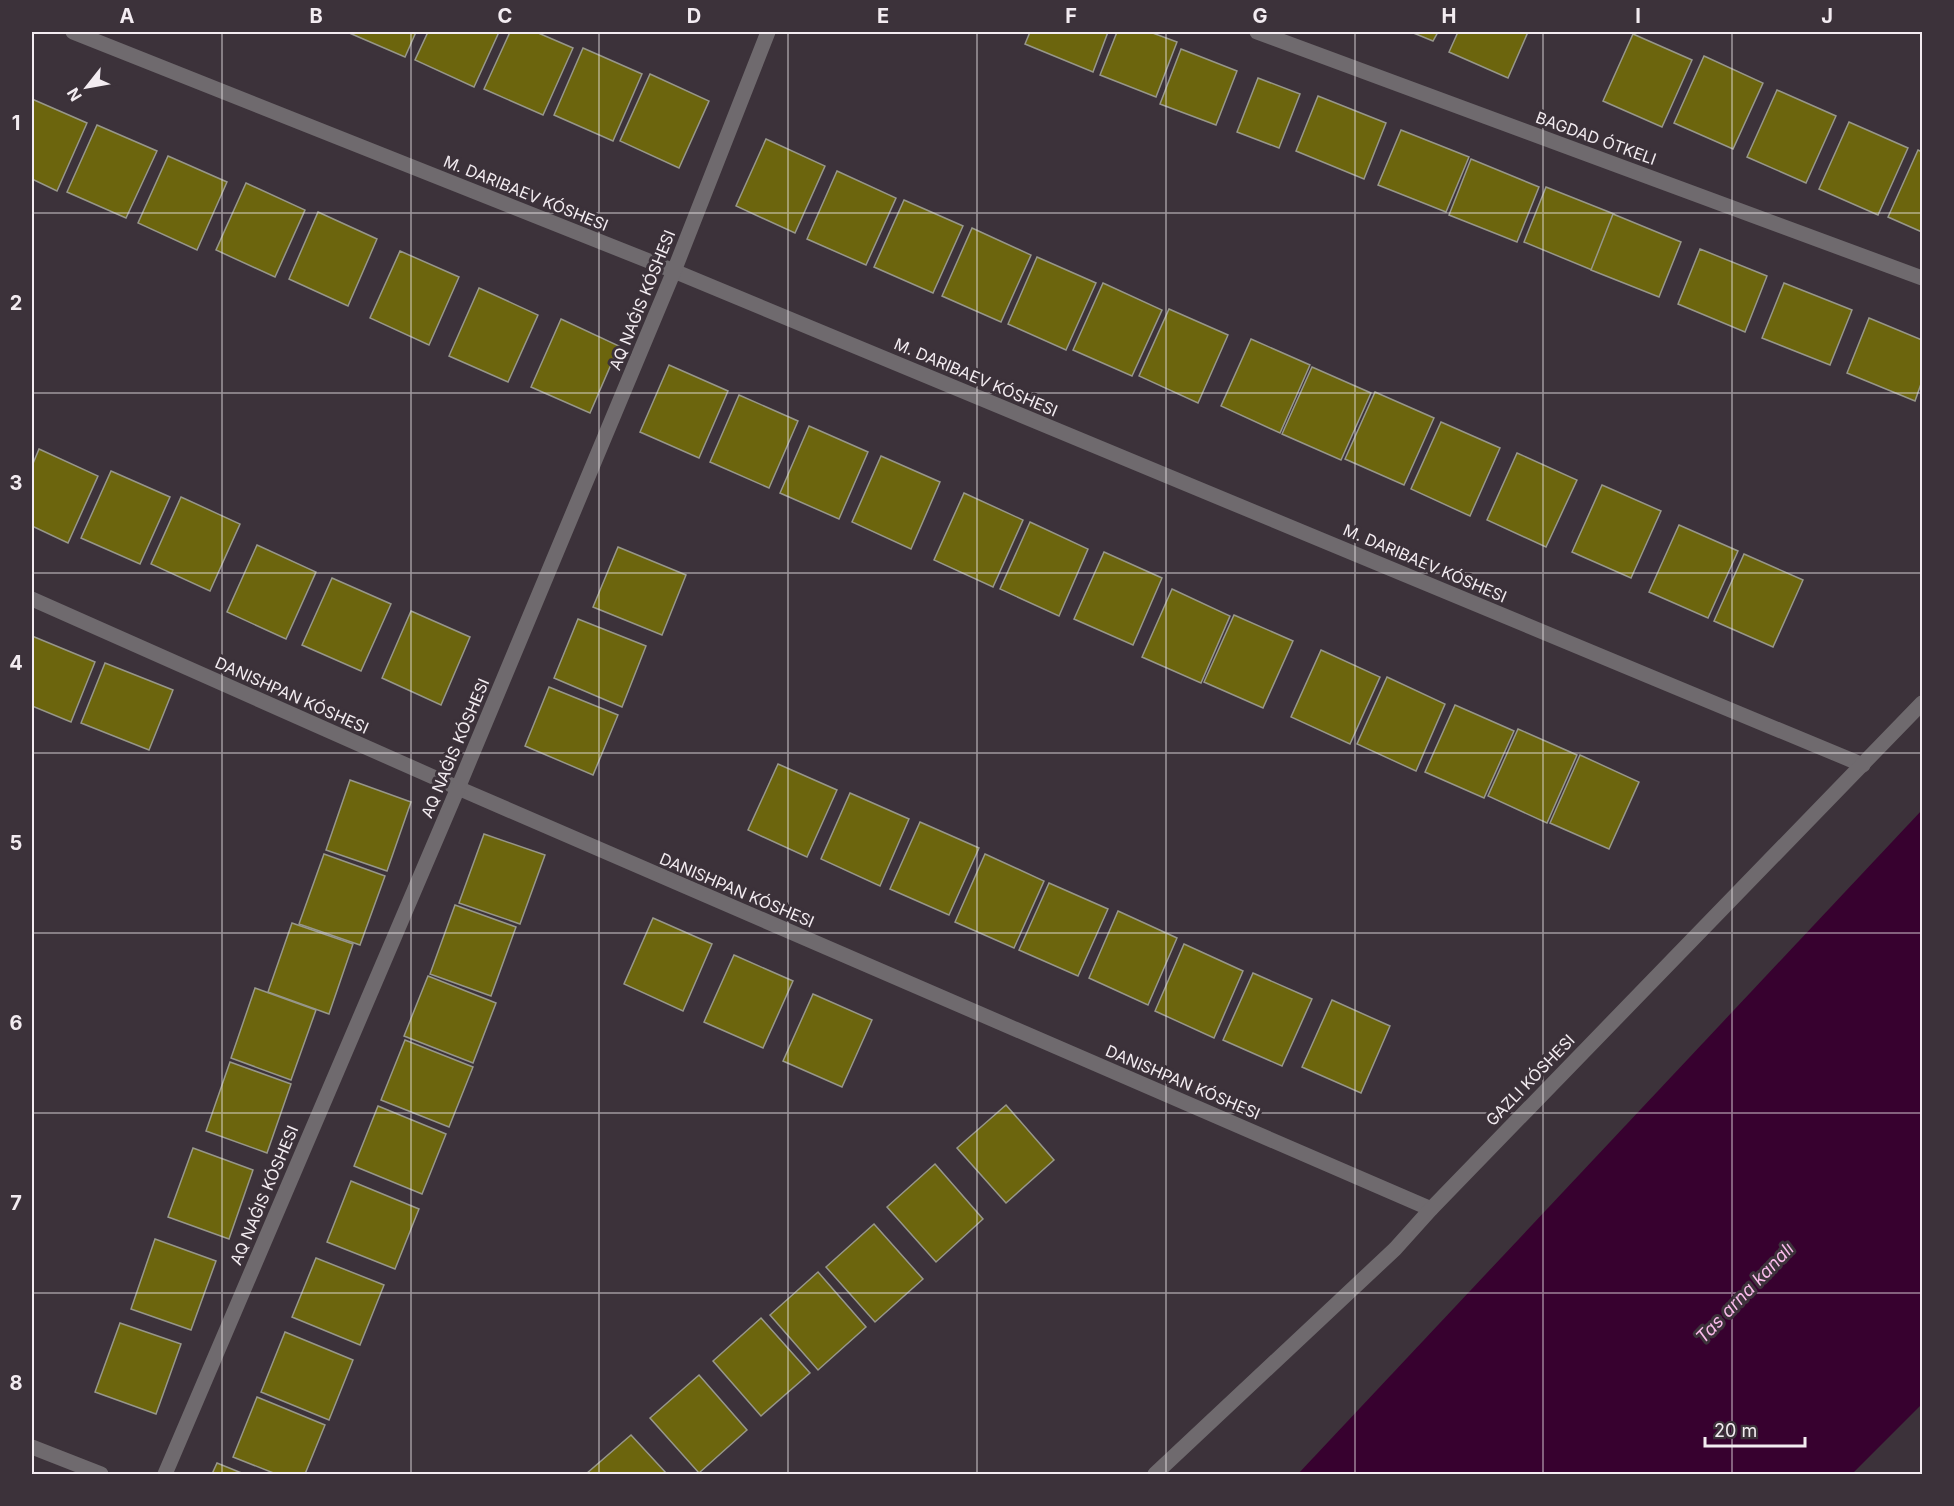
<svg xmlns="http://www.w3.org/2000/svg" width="1954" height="1506" viewBox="0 0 1954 1506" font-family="Inter,sans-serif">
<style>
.water{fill:#37012f}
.building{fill:#6c650d;stroke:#97978a;stroke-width:1.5}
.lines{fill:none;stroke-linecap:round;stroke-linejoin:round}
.minor{stroke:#6f6a6e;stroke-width:15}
.grid{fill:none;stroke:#f3ecf1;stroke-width:1.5;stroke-opacity:0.55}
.labels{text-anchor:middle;stroke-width:6;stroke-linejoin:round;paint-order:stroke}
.street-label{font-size:16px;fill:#f3ecf1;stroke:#3c323a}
.water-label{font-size:18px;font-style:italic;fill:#fabceb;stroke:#3c323a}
.neatline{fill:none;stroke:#f3ecf1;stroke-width:2}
.grid-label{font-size:20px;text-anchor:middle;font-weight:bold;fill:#f3ecf1}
</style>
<rect width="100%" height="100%" fill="#3c323a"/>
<polygon class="water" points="1922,810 1922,1404 1852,1474 1298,1474"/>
<g class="building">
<polygon points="347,32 416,32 405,57"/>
<polygon points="428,32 499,32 474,87 415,60"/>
<polygon points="510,32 536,32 573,48 543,115 484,89"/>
<polygon points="1030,32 1108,32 1093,72 1025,44"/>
<polygon points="1117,32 1150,32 1177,42 1156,97 1100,75"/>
<polygon points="1411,32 1438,32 1433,41"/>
<polygon points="1458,32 1528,32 1508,78 1449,52"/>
<polygon points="1633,34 1692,60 1662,127 1603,101"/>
<polygon points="583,48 642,74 613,141 554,115"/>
<polygon points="1181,49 1237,71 1216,125 1160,104"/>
<polygon points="1704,56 1763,83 1733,149 1674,123"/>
<polygon points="650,74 709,101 679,168 620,141"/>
<polygon points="1258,78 1300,94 1279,148 1237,132"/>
<polygon points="1777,90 1836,116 1806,183 1747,157"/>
<polygon points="1318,96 1386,123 1364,179 1296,151"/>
<polygon points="32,99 87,123 57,191 32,179"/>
<polygon points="1849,122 1908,148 1878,215 1819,189"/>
<polygon points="97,125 157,151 126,218 67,192"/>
<polygon points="1401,130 1469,157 1446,212 1378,185"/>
<polygon points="766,139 825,166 795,233 736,206"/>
<polygon points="1918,150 1922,152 1922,232 1888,217"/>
<polygon points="168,156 227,182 197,250 138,223"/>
<polygon points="1471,159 1539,187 1517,242 1449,215"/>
<polygon points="837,171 896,198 866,265 807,239"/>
<polygon points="246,183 305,210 275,277 216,250"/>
<polygon points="1546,187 1614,214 1592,270 1524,242"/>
<polygon points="904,200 963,226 933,293 874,267"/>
<polygon points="318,212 377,239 348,306 289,279"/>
<polygon points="1613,214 1681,242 1659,297 1591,270"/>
<polygon points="972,228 1031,255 1001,322 942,296"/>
<polygon points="1700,249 1767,276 1745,332 1678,304"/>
<polygon points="400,251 459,277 429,345 370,318"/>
<polygon points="1037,257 1096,283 1066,350 1008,324"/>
<polygon points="1103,283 1162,310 1132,376 1073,350"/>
<polygon points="1784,283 1852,310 1830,365 1762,338"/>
<polygon points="479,288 538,315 508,382 449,356"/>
<polygon points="1169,309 1228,335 1198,403 1139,376"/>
<polygon points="1869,318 1922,340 1922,381 1915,401 1847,373"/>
<polygon points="561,319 619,346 590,413 531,387"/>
<polygon points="1251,339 1310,365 1280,433 1221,406"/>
<polygon points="669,365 728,391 699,458 640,432"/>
<polygon points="1312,367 1371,393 1341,460 1282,434"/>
<polygon points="1375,392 1434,418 1404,485 1345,459"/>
<polygon points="739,395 798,421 769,488 710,462"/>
<polygon points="1441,422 1500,448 1470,516 1411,489"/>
<polygon points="809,426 868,452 839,519 780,493"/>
<polygon points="39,449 98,476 68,543 32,526 32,466"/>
<polygon points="1517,453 1577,480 1546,547 1487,520"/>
<polygon points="881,456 940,482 911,549 852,522"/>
<polygon points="111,471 170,497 140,564 81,538"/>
<polygon points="1602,485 1661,511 1631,578 1572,552"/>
<polygon points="964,493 1023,520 993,587 934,560"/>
<polygon points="181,497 240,524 210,591 151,564"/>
<polygon points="1030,522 1088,549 1059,616 1000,589"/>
<polygon points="1679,525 1738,551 1708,618 1649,592"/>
<polygon points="257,545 316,572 286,639 227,612"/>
<polygon points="618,547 686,575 662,635 593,607"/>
<polygon points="1104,552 1162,578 1133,645 1074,619"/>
<polygon points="1744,554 1803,580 1773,647 1714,621"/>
<polygon points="332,578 391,604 361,671 302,645"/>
<polygon points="1172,589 1230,616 1201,683 1142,657"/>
<polygon points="411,611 470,637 441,705 382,678"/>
<polygon points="1234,615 1293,641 1263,708 1204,682"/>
<polygon points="578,619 646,646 622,707 554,678"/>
<polygon points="32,636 95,662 71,722 32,706"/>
<polygon points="1321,650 1380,677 1350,744 1291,717"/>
<polygon points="105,663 173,690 149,750 81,723"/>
<polygon points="1387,677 1445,704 1416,771 1357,744"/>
<polygon points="549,687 618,715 593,775 525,746"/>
<polygon points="1455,705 1514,731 1484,798 1425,772"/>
<polygon points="1518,729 1577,755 1547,823 1488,796"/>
<polygon points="1580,755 1639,782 1609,849 1550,823"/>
<polygon points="778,764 837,790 807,857 748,830"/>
<polygon points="350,780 411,802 387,871 326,850"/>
<polygon points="850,793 909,819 880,886 821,859"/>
<polygon points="920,822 979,848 949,915 890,889"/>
<polygon points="484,834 545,855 520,924 459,903"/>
<polygon points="324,854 385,876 360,945 299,924"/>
<polygon points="985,854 1044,881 1014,948 955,922"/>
<polygon points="1049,883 1108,909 1078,976 1019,950"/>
<polygon points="455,905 516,927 491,996 430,974"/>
<polygon points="1118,911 1177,938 1148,1005 1089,978"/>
<polygon points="653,918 712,944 683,1011 624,984"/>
<polygon points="292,923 353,944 329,1014 268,992"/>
<polygon points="1184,944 1243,971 1214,1038 1155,1011"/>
<polygon points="734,955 793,981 763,1048 704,1022"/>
<polygon points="1253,973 1312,999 1282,1066 1223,1040"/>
<polygon points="428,976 496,1003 473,1063 404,1036"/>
<polygon points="255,988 316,1010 291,1080 231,1058"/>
<polygon points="813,994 872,1020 842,1087 783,1061"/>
<polygon points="1332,1000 1390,1026 1361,1093 1302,1067"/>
<polygon points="405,1040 473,1067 449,1127 381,1100"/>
<polygon points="230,1062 291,1084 267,1153 206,1131"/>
<polygon points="1006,1105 1054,1160 1006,1203 957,1148"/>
<polygon points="378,1106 446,1134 422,1194 354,1166"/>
<polygon points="193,1148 253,1170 229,1239 168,1217"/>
<polygon points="935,1164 983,1219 936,1262 887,1207"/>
<polygon points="351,1181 419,1209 395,1269 327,1242"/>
<polygon points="874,1224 923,1279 875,1322 826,1267"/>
<polygon points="155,1239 216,1261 191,1330 131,1309"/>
<polygon points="316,1258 384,1285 360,1345 292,1317"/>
<polygon points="818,1272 866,1327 818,1370 770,1315"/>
<polygon points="761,1318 810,1373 761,1416 713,1361"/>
<polygon points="120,1323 181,1344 156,1414 95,1392"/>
<polygon points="285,1332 353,1360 329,1420 261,1392"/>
<polygon points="699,1375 747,1430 699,1473 650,1418"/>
<polygon points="257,1397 325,1425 305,1474 276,1474 233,1457"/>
<polygon points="631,1435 667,1474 586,1474"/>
<polygon points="217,1463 244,1474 212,1474"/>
</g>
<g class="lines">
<g class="minor">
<polyline points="73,32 674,271 1863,765"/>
<polyline points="1257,32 1922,278"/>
<polyline points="32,599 458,788 1431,1209"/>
<polyline points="32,1447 101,1474"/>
<polyline points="165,1474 458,788 674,271 768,32"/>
<polyline points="1155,1474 1395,1249 1431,1209 1922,703"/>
</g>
</g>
<path class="grid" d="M222,32V1474M411,32V1474M599,32V1474M788,32V1474M977,32V1474M1166,32V1474M1355,32V1474M1543,32V1474M1732,32V1474M32,213H1922M32,393H1922M32,573H1922M32,753H1922M32,933H1922M32,1113H1922M32,1293H1922"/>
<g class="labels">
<g class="street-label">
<text transform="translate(1596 138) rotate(20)" y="6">BAGDAD ÓTKELI</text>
<text transform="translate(526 193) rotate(22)" y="6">M. DARIBAEV KÓSHESI</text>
<text transform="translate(642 300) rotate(-68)" y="6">AQ NAǴIS KÓSHESI</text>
<text transform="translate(976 377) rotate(23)" y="6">M. DARIBAEV KÓSHESI</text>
<text transform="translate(1425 563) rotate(23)" y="6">M. DARIBAEV KÓSHESI</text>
<text transform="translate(292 695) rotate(24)" y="6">DANISHPAN KÓSHESI</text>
<text transform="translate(455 748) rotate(-67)" y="6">AQ NAǴIS KÓSHESI</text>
<text transform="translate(737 890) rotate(23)" y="6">DANISHPAN KÓSHESI</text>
<text transform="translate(1530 1080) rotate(-46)" y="6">GAZLI KÓSHESI</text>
<text transform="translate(1183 1082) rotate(23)" y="6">DANISHPAN KÓSHESI</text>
<text transform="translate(264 1195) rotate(-67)" y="6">AQ NAǴIS KÓSHESI</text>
</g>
<g class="water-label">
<text transform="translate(1745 1293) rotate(-46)" y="6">Tas arna kanalı</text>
</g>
</g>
<rect width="1954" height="1506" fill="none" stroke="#3c323a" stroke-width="66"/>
<g transform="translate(87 87) rotate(239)" stroke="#3c323a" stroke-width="4.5" paint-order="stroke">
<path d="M0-4.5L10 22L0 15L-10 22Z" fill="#f3ecf1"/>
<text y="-9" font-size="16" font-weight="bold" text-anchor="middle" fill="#f3ecf1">N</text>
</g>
<path d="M1705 1437v9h100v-9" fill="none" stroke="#f3ecf1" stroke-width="3"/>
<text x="1714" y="1437" font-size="18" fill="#f3ecf1" stroke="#3c323a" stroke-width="4.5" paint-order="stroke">20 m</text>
<rect x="33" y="33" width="1888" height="1440" class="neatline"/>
<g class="grid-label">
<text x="127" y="23">A</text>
<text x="316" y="23">B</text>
<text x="505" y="23">C</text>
<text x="694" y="23">D</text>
<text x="883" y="23">E</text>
<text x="1071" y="23">F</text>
<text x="1260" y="23">G</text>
<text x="1449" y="23">H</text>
<text x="1638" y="23">I</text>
<text x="1827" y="23">J</text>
<text x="16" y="130">1</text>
<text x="16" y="310">2</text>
<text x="16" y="490">3</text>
<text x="16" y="670">4</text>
<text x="16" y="850">5</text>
<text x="16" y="1030">6</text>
<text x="16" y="1210">7</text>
<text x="16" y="1390">8</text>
</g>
</svg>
